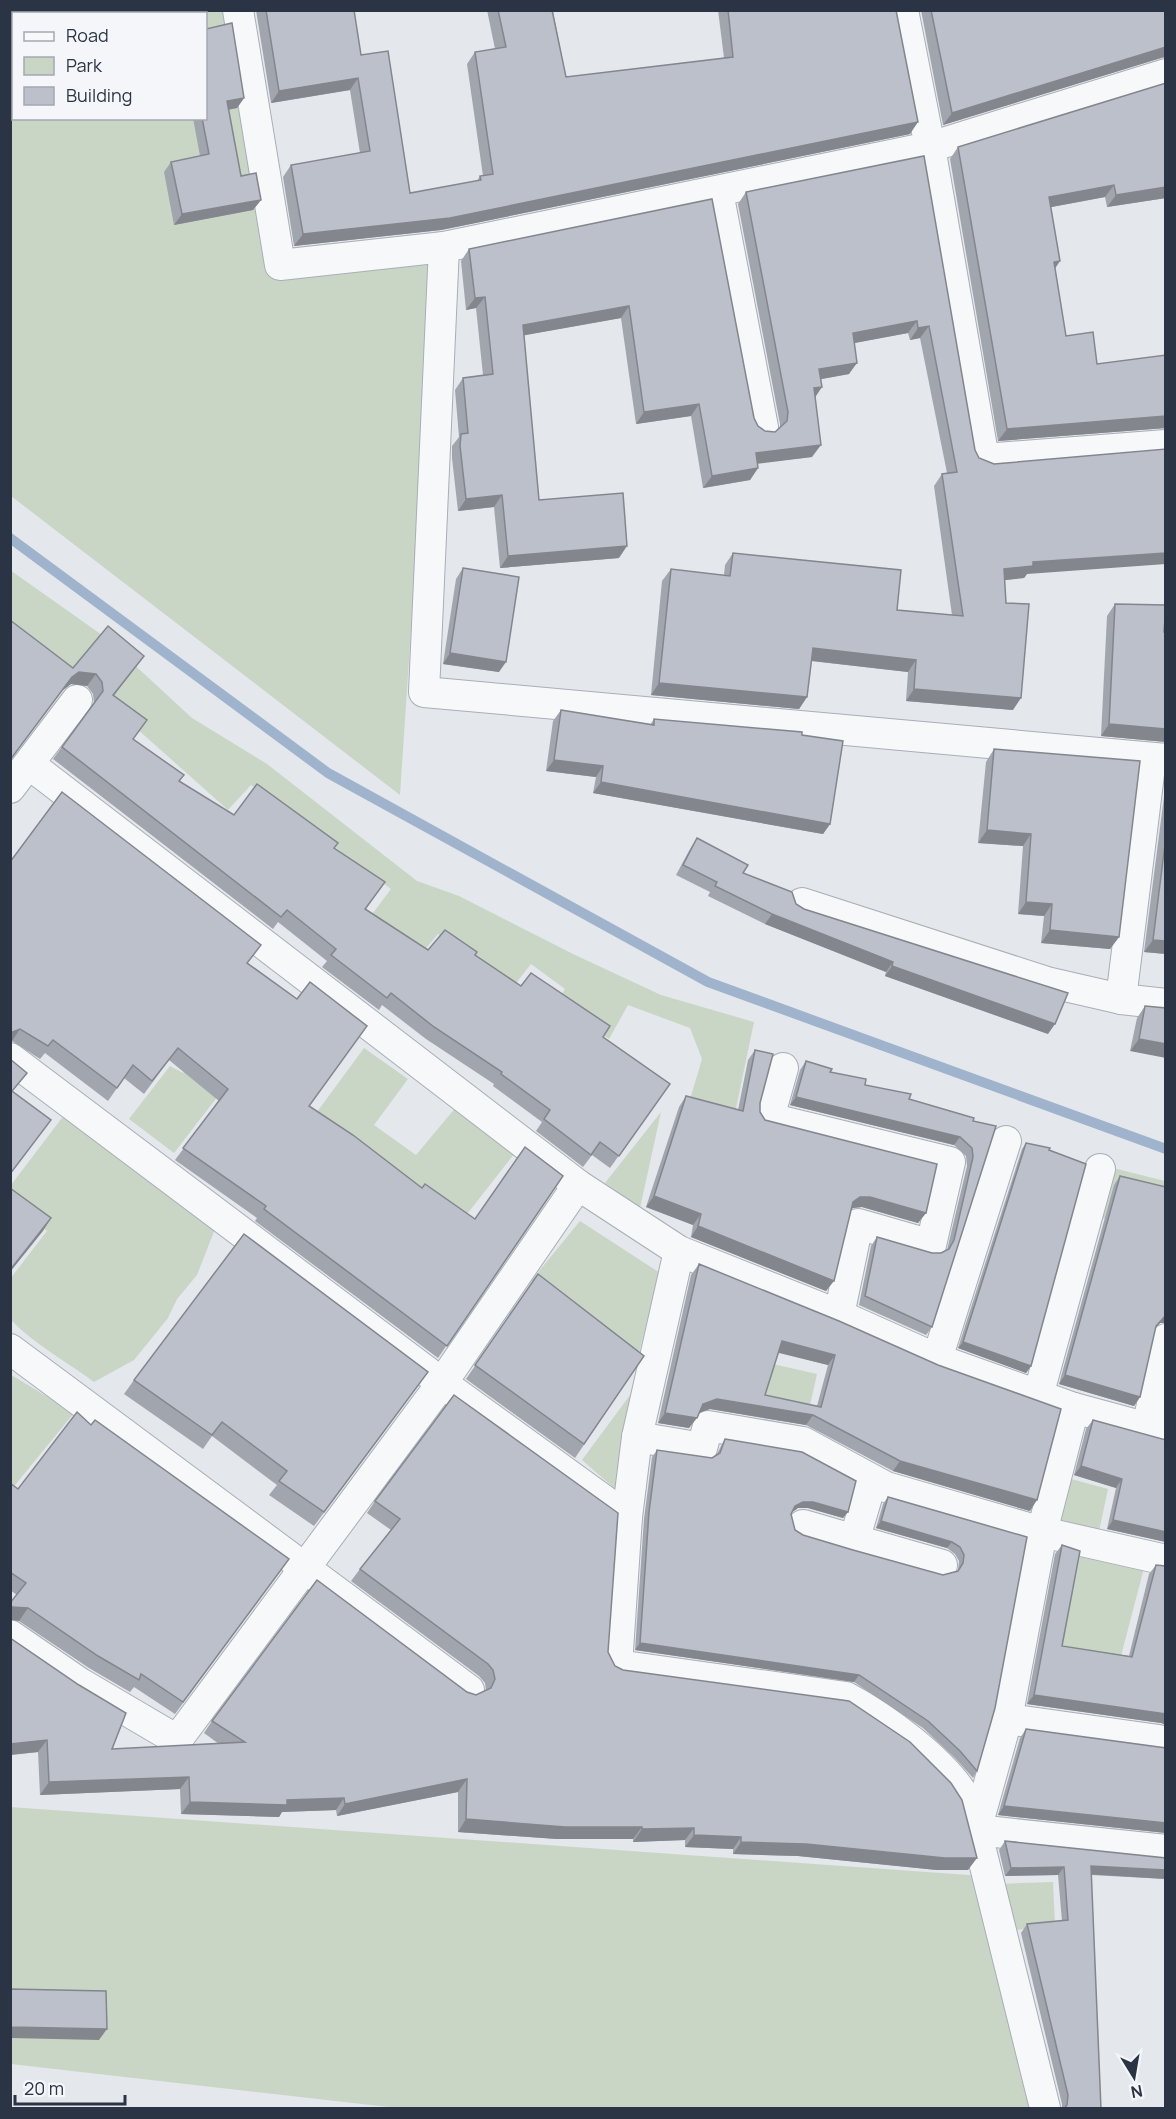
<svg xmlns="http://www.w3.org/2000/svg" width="1176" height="2119" viewBox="0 0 1176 2119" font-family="Manrope,sans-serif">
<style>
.green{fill:#c9d6c5;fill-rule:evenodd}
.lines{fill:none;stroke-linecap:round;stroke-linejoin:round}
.stream{stroke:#9fb4cc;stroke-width:10}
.minor-casing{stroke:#a9aeb7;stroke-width:32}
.minor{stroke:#f7f8fa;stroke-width:30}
.wall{fill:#a1a5ae;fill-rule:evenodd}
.shaded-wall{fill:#83868d}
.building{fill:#bbc0ca;stroke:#83868d;stroke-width:1.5;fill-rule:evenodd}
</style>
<rect width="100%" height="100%" fill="#e4e7ec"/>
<g class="green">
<path d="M10,11H230L278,257L437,238L400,795L11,496ZM14,14H206V118H14Z"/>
<polygon points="10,570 102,635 192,718 267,764 417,881 459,896 573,954 661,995 754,1022 734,1118 688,1106 702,1059 690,1028 628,1005 609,1039 556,1004 565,989 531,964 513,987 438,934 417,959 367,921 391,889 251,785 228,810 108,703 71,673 11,633"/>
<polygon points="208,1041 242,1065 174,1153 129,1119 170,1066 183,1073"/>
<polygon points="364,1048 408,1079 374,1125 416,1155 457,1106 518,1149 460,1223 314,1116"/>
<path d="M68,1110L215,1229L197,1275L177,1299L168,1318L134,1360L94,1382C66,1361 35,1345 11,1320L10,1279L47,1231L11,1200V1185Z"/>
<polygon points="661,1112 640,1208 605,1183"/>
<polygon points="1105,1166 1165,1181 1165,1197 1122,1222 1091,1216"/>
<polygon points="580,1221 660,1273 638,1356 531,1281"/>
<polygon points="712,1350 817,1374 809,1410 704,1387"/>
<polygon points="13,1376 74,1413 11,1490 10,1378"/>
<polygon points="639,1383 621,1494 582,1460"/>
<polygon points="1064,1477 1108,1489 1098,1536 1053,1524"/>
<polygon points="1081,1552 1144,1568 1121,1656 1062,1645"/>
<polygon points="10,1807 983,1876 1040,2108 397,2108 11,2064"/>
<polygon points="1053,1882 1055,1925 1016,1930 999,1884"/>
</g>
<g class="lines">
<polyline class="stream" points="10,538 328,773 708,982 1166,1149"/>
<g class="minor-casing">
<g id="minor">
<polyline points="238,10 280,265 444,247 930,147 1166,74"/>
<polyline points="903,10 930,147 984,459 1166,445"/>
<polyline points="718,192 763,427"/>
<polyline points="444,247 424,692 1166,759"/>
<polyline points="29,764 578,1185 679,1251 839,1315 937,1359 1074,1408 1166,1433"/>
<polyline points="10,788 77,700"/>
<polyline points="802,903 1047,982 1121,999 1166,1004"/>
<polyline points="1121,999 1151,758"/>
<polyline points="10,1058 442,1383 627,1517"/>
<polyline points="783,1068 769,1118 950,1162 931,1245 858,1224 839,1315"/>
<path d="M679,1251L637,1437L627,1517L617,1665L846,1697C884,1717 944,1761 966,1799C971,1808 973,1820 976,1830L1166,1850"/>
<polyline points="10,1349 469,1690"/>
<polyline points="937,1359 1006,1141"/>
<polyline points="1038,1396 1100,1169"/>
<polyline points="1147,1428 1166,1339"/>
<polyline points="637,1437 702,1448 708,1426 803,1442 886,1487 1042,1532 1166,1560"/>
<polyline points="803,1525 942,1565"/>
<polyline points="854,1541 872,1480"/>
<polyline points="10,1635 80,1683 177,1740 442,1383 578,1185"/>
<polyline points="1007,1719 1159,1740"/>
<polyline points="1045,2108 976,1830 1007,1719 1042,1532 1074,1408"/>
</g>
</g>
<use href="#minor" class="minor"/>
</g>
<g class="wall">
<polygon points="256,10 354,10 361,55 410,193 477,181 480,176 483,176 467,64 475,52 495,49 487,10 556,10 553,11 566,77 724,58 718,10 896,10 910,134 441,230 294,246 283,177 291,165 360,153 350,90 271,103"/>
<polygon points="921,10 1166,10 1161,58 943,125"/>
<polygon points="244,98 237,108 228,110 241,176 261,200 253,210 174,225 164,172 171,162 200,156 193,118 206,118"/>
<polygon points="958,147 1166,198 1107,207 1105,197 1051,207 1055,269 1066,336 1097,364 1166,355 1166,428 998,441 950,159"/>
<polygon points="924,156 975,450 979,458 994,464 1027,574 1024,578 1004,580 1013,710 906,701 908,672 811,661 807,697 799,709 651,695 662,581 671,569 724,575 725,565 733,553 897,610 952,615 934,486 942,474 947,473 920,338 910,340 908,333 854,343 849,374 821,379 815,397 812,457 758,463 758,468 750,480 703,488 691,416 636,424 621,318 524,335 539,500 619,558 500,568 494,507 458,511 452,458 452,446 459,437 455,390 463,378 483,375 476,308 466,310 461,261 469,249 712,199 754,418 758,426 765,431 775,432 780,428 780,424 738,204 746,192"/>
<polygon points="463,568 499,672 443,664 456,579"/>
<polygon points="1115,604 1166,632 1166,742 1101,736 1107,616"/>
<polygon points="144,656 114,695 133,739 179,781 234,815 334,848 385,882 366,909 428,950 475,955 521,986 603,1037 670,1084 610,1168 592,1155 583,1167 536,1131 542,1122 493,1086 494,1084 426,1039 382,1005 379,1010 322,967 327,961 278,922 273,929 53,759 94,703 93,694 87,686 71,684 63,690 73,668"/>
<polygon points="561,710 650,725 654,719 802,735 830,824 823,834 593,793 596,777 546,771 553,721"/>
<polygon points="994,749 1119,937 1110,949 1041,943 1044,916 1018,914 1023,846 978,843 986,762"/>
<polygon points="1166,781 1166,954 1144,952"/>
<polygon points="697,838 743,873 804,909 1048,1034 885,976 886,972 765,924 708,896 710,892 676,875 690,849"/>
<polygon points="10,862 248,963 309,1106 422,1188 475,1219 563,1176 438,1358 255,1221 257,1218 175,1160 219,1101 169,1060 144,1094 124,1078 108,1101 45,1053 40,1059 12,1041"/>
<polygon points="1145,1006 1166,1008 1130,1051 1137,1018"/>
<polygon points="755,1050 760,1112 765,1120 926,1213 918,1223 862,1207 853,1208 851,1209 826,1291 691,1237 693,1225 646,1207 679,1107 686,1096 738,1110 748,1060"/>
<polygon points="806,1061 830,1072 865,1085 973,1121 996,1126 932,1327 926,1335 859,1305 871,1246 877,1237 932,1253 941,1253 947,1250 967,1166 966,1156 954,1145 790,1105 800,1070"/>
<polygon points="1026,1143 1031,1366 1026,1373 958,1348 1022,1149"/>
<polygon points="1120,1176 1166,1187 1166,1323 1160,1323 1155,1328 1140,1397 1134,1406 1059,1384 1114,1185"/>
<path d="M699,1264L839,1321L1030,1511L893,1471L806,1425L710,1409L699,1413L689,1428L658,1423L691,1275ZM778,1352L828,1365L817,1406L765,1395Z"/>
<polygon points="538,1274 644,1356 575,1458 466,1379"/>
<polygon points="428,1372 314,1526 269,1495 277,1485 212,1436 203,1449 124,1394 134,1380"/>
<polygon points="1093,1420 1166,1440 1166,1542 1107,1529 1116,1488 1074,1475 1086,1429"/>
<polygon points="91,1425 289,1559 175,1714 134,1687 130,1692 89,1668 19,1621 17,1595 10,1590 10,1483 18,1489"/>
<polygon points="725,1439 848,1512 843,1518 808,1508 798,1508 792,1512 791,1514 795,1530 803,1535 853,1550 943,1575 958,1571 959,1561 955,1554 947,1548 876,1528 883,1504 888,1497 1027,1537 977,1771 973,1778 955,1758 923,1728 854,1682 635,1650 644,1519 652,1457 657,1450 712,1458 717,1454 721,1446"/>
<polygon points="375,1501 608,1652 615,1666 968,1870 937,1870 798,1856 733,1854 733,1849 685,1847 685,1840 633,1842 633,1839 557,1839 458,1832 458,1792 337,1816 336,1810 282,1812 279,1817 181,1814 180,1789 40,1795 38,1752 10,1755 10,1638 112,1749 219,1744 204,1733 212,1721 467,1692 476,1695 486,1691 485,1683 479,1676 351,1581 360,1569 391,1530 367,1513"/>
<polygon points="1062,1545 1062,1646 1129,1656 1149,1574 1156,1565 1161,1723 1027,1704 1055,1554"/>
<polygon points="1026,1729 1166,1748 1166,1833 998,1815 1020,1738"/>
<polygon points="1005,1841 1166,1858 1166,1879 1091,1875 1101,2109 1062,2109 1062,2104 1021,1933 1027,1924 1062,1921 1058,1875 1005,1876 999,1850"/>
</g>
<g class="shaded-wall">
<polygon points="1166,47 1166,57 1161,58 943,125 952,113"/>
<polygon points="358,78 350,90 271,103 279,91"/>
<polygon points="244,98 237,108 220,111 227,101"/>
<polygon points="918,122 910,134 441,230 294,246 303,234"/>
<polygon points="1114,185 1105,197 1041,209 1049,197"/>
<polygon points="1166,187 1166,198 1107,207 1116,195"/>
<polygon points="261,200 253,210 174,225 182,214"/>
<polygon points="1060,261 1052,273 1054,262"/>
<polygon points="485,297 476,308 466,310 475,298"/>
<polygon points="629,306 621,318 515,337 523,325"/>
<polygon points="917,321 908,333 844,345 853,333"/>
<polygon points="929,326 920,338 910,340 918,328"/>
<polygon points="857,363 849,374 811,381 819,369"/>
<polygon points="822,387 814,399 814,388"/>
<polygon points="699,404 691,416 636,424 644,412"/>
<polygon points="1166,416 1166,428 998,441 1007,429"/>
<polygon points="821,445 812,457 747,465 756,453"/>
<polygon points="758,468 750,480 703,488 712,476"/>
<polygon points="502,495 494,507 458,511 466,499"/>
<polygon points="627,546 619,558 500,568 508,556"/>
<polygon points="1166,553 1166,564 1027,574 1024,578 996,581 1004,569 1033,562"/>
<polygon points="813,648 916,660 908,672 804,660"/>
<polygon points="450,653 506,662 499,672 443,664"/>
<polygon points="144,656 135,668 105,707 113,695"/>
<polygon points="79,672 96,674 87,686 71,684 63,690 72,677"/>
<polygon points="659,683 807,697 799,709 651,695"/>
<polygon points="914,689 1021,698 1013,710 906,701"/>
<polygon points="1109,724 1166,729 1166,742 1101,736"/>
<polygon points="554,760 603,766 596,777 546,771"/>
<polygon points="601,782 830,824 823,834 593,793"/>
<polygon points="987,830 1031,834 1023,846 978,843"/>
<polygon points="1026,902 1052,904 1044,916 1018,914"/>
<polygon points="772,914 893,962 886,972 765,924"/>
<polygon points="1050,930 1119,937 1110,949 1041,943"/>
<polygon points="1153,940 1166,941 1166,954 1144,952"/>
<polygon points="892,966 1055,1024 1048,1034 885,976"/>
<polygon points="20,1029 12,1041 10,1041 10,1033"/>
<polygon points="1139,1039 1166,1044 1166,1058 1130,1051"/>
<polygon points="796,1097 960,1137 954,1145 790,1105"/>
<polygon points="654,1196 701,1214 693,1225 646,1207"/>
<polygon points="860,1197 870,1197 926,1213 918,1223 862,1207 853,1208 845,1213 853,1202"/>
<polygon points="51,1218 43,1231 10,1272 10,1270"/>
<polygon points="698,1226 834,1281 826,1291 691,1237"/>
<polygon points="1166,1315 1166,1323 1160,1323 1149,1335 1156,1326"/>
<polygon points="782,1341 835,1355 828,1365 775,1352"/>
<polygon points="963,1342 1031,1366 1026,1373 958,1348"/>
<polygon points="1065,1375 1140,1397 1134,1406 1059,1384"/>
<polygon points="717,1399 813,1415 806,1425 710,1409 696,1414 703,1404"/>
<polygon points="665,1413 697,1418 689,1428 658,1423"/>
<polygon points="900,1461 1037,1500 1030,1511 893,1471"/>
<polygon points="1081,1466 1122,1479 1116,1488 1074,1475"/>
<polygon points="803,1502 813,1502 848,1512 843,1518 808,1508 798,1508 791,1513 795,1506"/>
<polygon points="1113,1520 1166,1532 1166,1542 1107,1529"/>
<polygon points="881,1521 952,1542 947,1548 876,1528"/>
<polygon points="12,1607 28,1608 19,1621 10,1620 10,1608"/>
<polygon points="640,1643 859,1675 854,1682 635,1650"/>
<polygon points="1034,1695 1166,1714 1166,1725 1161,1723 1027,1704"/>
<polygon points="47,1740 38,1752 10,1755 10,1744"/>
<polygon points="189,1777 180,1789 40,1795 49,1782"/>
<polygon points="467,1779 458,1792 337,1816 345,1804"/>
<polygon points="344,1798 336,1810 282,1812 279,1817 181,1814 190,1802"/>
<polygon points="1004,1806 1166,1823 1166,1833 998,1815"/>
<polygon points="466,1819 642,1827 633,1839 557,1839 458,1832"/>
<polygon points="694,1828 685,1840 633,1842 642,1829"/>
<polygon points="694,1835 741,1837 733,1849 685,1847"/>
<polygon points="741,1842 806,1844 977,1858 968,1870 937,1870 798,1856 733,1854"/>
<polygon points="1091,1866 1166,1870 1166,1879 1085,1874"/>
<polygon points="1064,1867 1058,1875 1005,1876 1011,1868"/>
<polygon points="10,2027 107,2029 99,2040 10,2038"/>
</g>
<g class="building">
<polygon points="266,10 354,10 361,55 388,51 410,193 481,180 480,176 493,174 475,52 506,47 498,10 552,10 566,77 733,57 728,10 896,10 918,122 450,218 303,234 291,165 370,151 358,78 279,91"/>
<polygon points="931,10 1166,10 1166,47 952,113"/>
<polygon points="232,23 244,98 227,101 241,176 256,173 261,200 182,214 171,162 209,154 202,118 206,118 206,29"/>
<polygon points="1166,83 1166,187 1116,195 1114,185 1049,197 1060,261 1054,262 1066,336 1093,332 1097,364 1166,355 1166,416 1007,429 958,147"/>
<polygon points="924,156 975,450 979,458 994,464 1166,449 1166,553 1033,562 1033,566 1004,569 1006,603 1029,604 1021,698 914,689 916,660 813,648 807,697 659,683 671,569 730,576 733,553 901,570 897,610 963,616 942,474 957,472 929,326 918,328 917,321 853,333 857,363 819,369 822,387 814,388 821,445 756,453 758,468 712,476 699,404 644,412 629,306 523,325 539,500 623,493 627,546 508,556 502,495 466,499 460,446 461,434 468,433 463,378 493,374 485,297 475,298 469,249 712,199 754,418 758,426 765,431 775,432 787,421 788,412 746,192"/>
<polygon points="463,568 519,577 506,662 450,653"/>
<polygon points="1115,604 1166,605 1164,632 1166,632 1166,729 1109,724"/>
<polygon points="10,620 73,668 108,626 144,656 113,695 147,720 133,739 184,775 179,781 234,815 257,784 338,843 334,848 385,882 365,909 428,950 445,930 477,952 475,955 521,986 531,973 610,1026 603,1037 670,1084 619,1156 600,1142 591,1155 544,1119 550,1110 501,1074 502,1072 434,1027 391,993 387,998 331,955 336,949 287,910 281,917 62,747 103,691 102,682 96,674 79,672 72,677 10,760"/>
<polygon points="561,710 654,725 654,719 802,732 802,735 843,741 830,824 601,782 603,766 554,760"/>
<polygon points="994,749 1140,761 1119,937 1050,930 1052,904 1026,902 1031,834 987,830"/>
<polygon points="62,792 261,945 247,963 297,999 310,982 367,1026 309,1106 353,1135 422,1188 425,1184 475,1219 525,1147 563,1176 447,1346 264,1209 266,1206 183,1148 228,1089 178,1048 152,1081 133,1065 117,1088 53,1040 48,1046 20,1029 10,1033 10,862"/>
<polygon points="1166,836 1166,941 1153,940"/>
<polygon points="697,838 748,865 743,873 792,892 796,904 804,909 1068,993 1055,1024 892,966 893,962 772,914 715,886 717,882 683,865"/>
<polygon points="1145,1006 1166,1008 1166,1044 1139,1039"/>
<polygon points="755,1050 773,1054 760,1103 760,1112 765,1120 937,1164 926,1213 870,1197 860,1197 853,1202 834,1281 698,1226 701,1214 654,1196 686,1096 743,1111"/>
<polygon points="10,1059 27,1073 12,1091 51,1120 10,1174"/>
<polygon points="806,1061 832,1069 830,1072 866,1079 865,1085 911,1094 909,1099 974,1118 973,1121 996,1126 932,1327 865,1296 877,1237 932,1253 941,1253 949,1249 954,1240 973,1157 972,1148 960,1137 796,1097"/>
<polygon points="1026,1143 1050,1148 1049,1150 1086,1164 1031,1366 963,1342"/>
<polygon points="1120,1176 1166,1187 1166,1315 1156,1326 1140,1397 1065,1375"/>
<polygon points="10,1188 51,1218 10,1270"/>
<polygon points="244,1234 428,1372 324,1512 279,1481 287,1471 222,1422 212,1435 134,1380"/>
<path d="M699,1264L839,1321L938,1365L1061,1409L1037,1500L900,1461L813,1415L717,1399L703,1404L697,1418L665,1413ZM782,1341L835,1355L821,1407L765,1395Z"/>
<polygon points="538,1274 644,1356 584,1444 475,1365"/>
<polygon points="454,1395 618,1513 608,1652 615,1666 623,1670 849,1701 910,1742 951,1783 962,1800 977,1858 945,1858 806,1844 741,1842 741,1837 694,1835 694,1828 642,1829 642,1827 565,1827 466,1819 467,1779 345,1804 344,1798 287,1800 287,1805 190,1802 189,1777 49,1782 47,1740 10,1744 10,1638 79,1685 126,1713 112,1749 245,1742 212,1721 317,1580 467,1692 476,1695 491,1688 495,1679 493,1670 488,1664 360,1569 400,1519 375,1501"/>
<polygon points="77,1412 91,1425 95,1420 289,1559 183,1702 141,1674 139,1680 98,1656 28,1608 12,1607 10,1608 10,1603 26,1583 10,1572 10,1483 18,1489"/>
<polygon points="1093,1420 1166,1440 1166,1532 1113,1520 1122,1479 1081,1466"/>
<polygon points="725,1439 802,1452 856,1481 848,1512 813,1502 803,1502 795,1506 791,1514 795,1530 803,1535 853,1550 943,1575 958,1571 963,1563 964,1555 960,1547 952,1542 881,1521 888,1497 1027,1537 995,1708 977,1771 960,1751 928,1721 859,1675 640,1643 649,1512 657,1450 712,1458 720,1453"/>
<polygon points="1062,1545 1080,1551 1062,1646 1132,1657 1156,1565 1166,1566 1166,1714 1034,1695"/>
<polygon points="1026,1729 1166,1748 1166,1823 1004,1806"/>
<polygon points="1005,1841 1166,1858 1166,1870 1091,1866 1101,2109 1064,2109 1067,2105 1068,2095 1027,1924 1068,1920 1064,1867 1011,1868"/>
<polygon points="10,1989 106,1991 107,2029 10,2027"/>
</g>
<rect width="1176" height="2119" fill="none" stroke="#2b3445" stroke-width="24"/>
<rect x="12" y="12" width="195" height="108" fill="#f4f6f9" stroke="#a4a8b1" stroke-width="1.5"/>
<rect x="24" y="32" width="30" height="9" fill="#f7f8fa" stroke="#a4a8b1" stroke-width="1.5"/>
<text x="66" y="42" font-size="18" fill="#2b3445">Road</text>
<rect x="24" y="57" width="30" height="18" fill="#c9d6c5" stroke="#a4a8b1" stroke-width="1.5"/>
<text x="66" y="72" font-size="18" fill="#2b3445">Park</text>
<rect x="24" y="87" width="30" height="18" fill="#bbc0ca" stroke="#a4a8b1" stroke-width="1.5"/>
<text x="66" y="102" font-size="18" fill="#2b3445">Building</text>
<g transform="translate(1134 2077) rotate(169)" stroke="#f4f6f9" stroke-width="4.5" paint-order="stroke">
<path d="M0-4.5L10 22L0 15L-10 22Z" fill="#2b3445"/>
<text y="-9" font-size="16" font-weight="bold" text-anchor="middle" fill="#2b3445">N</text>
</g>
<path d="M15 2095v9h110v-9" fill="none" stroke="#2b3445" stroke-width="3"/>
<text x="24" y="2095" font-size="18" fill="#2b3445" stroke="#f4f6f9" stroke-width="4.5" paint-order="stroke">20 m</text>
</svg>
